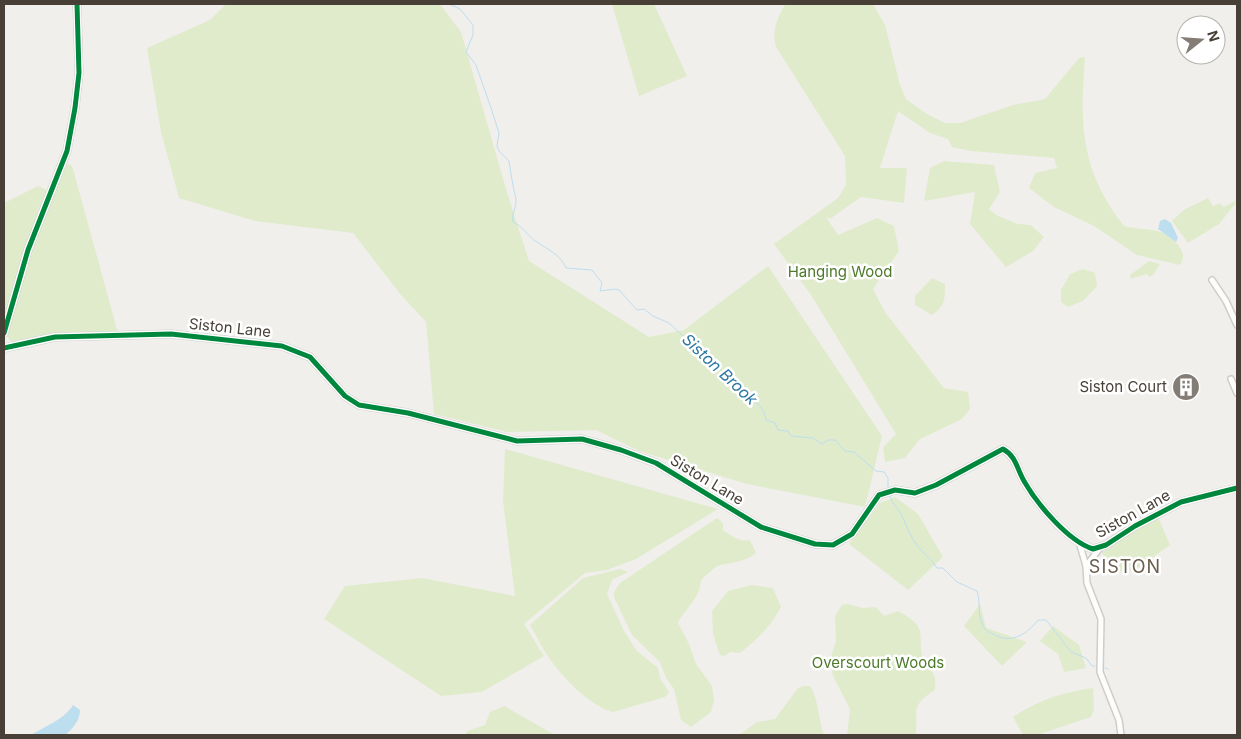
<svg xmlns="http://www.w3.org/2000/svg" width="1241" height="739" viewBox="0 0 1241 739" font-family="Inter,sans-serif">
<style>
.green{fill:#e0ebcc}
.water{fill:#bcdeef}
.lines{fill:none;stroke-linecap:round;stroke-linejoin:round}
.stream{stroke:#bcdeef;stroke-width:1}
.minor-casing{stroke:#cfcdc9;stroke-width:8}
.tertiary-casing{stroke:#cfcdc9;stroke-width:9}
.minor{stroke:#fdfdfc;stroke-width:5}
.tertiary{stroke:#fdfdfc;stroke-width:6}
.cycleway-casing{stroke:#fff;stroke-width:8}
.cycleway{stroke:#00873e;stroke-width:5}
.labels{text-anchor:middle;stroke-width:5;stroke-linejoin:round;paint-order:stroke}
.park-label{font-size:15px;fill:#4d792a;stroke:#fff}
.street-label{font-size:15px;fill:#484037;stroke:#fff}
.poi-label{font-size:15px;fill:#484037;stroke:#fff;text-anchor:end}
.water-label{font-size:16px;font-style:italic;fill:#2e78a3;stroke:#fff}
.quarter-label{font-size:18px;letter-spacing:1px;fill:#6a5d4e;stroke:#fff}
</style>
<rect width="100%" height="100%" fill="#f1efec"/>
<g class="green">
<polygon points="226,4 440,4 461,32 506,189 529,261 649,337 684,330 768,266 882,436 865,507 747,484 639,451 596,430 507,432 434,414 426,322 401,295 353,233 255,221 179,198 161,132 147,48 210,20"/>
<polygon points="612,4 654,4 687,76 639,96"/>
<path d="M785,4H873L885,25L900,85L906,99L927,114L945,123H960L1013,105L1045,99L1079,58L1085,57C1080,125 1080,170 1124,226C1134,229 1153,229 1161,232C1173,237 1190,253 1180,265L1137,255L1094,226L1054,207L1029,188L1035,173L1057,168L1054,158L971,151L952,147L948,139L930,133L898,111L880,168H907L904,203L861,197L830,219L826,217L838,235L877,218L894,226L899,251L873,289L885,312L944,388L968,392L970,409L962,419L920,439L905,458L885,462L883,447L896,434L811,295L774,244L838,198L846,185L845,156L776,47C771,30 778,18 785,4Z"/>
<polygon points="944,161 994,165 1000,192 989,209 996,215 1018,224 1031,225 1044,237 1033,251 1006,267 970,224 975,192 924,201 930,168"/>
<polygon points="67,164 71,165 73,169 118,333 60,333 11,342 6,335 33,243"/>
<polygon points="38,186 47,190 39,208 4,317 4,203"/>
<polygon points="1208,198 1213,206 1220,203 1224,207 1235,201 1235,204 1219,224 1188,243 1172,221 1185,209"/>
<polygon points="1149,261 1160,264 1154,274 1149,277 1147,274 1131,279 1130,275"/>
<polygon points="1083,269 1095,273 1097,286 1083,301 1068,307 1061,302 1061,290 1070,274"/>
<path d="M932,278L945,284C945,299 945,306 932,315L915,305V296Z"/>
<polygon points="505,449 718,509 636,559 607,570 585,573 524,624 544,656 482,692 441,696 324,619 345,586 422,578 515,596 503,501"/>
<polygon points="895,497 918,514 943,557 908,590 849,544 880,503"/>
<polygon points="1158,517 1170,545 1132,572 1127,568 1115,575 1109,569 1102,552 1128,533"/>
<path d="M717,518L723,523V530C732,536 739,542 750,540L756,553C745,562 733,562 721,565C713,567 707,575 701,580C700,599 686,607 678,623L689,644L696,664L712,686L714,700L711,712L691,727L681,720L674,689L666,678L660,662L632,635L614,597V592L620,583Z"/>
<path d="M620,569L628,572L612,580L607,594L624,631L637,651L658,668L660,678L669,692L665,697L613,712C591,707 562,677 550,659C542,649 537,636 530,625L583,578Z"/>
<path d="M751,585L773,588L781,607C771,626 758,639 740,653L730,652L725,656L720,655L713,634L712,611L728,591Z"/>
<path d="M847,604L863,608L876,607L884,616L898,611C932,629 915,635 924,662C926,667 932,670 934,675C936,679 935,686 935,690C910,706 918,709 916,735H847L850,709L833,676L830,660L836,641L835,616L842,605Z"/>
<polygon points="980,604 986,628 1027,642 1002,666 964,626"/>
<polygon points="1053,626 1079,645 1086,668 1064,672 1058,654 1040,641"/>
<path d="M804,686H810C818,697 819,721 824,735H739L757,722L775,719L798,688Z"/>
<path d="M1093,688L1094,709L1091,717L1037,735H1023L1013,717C1038,700 1064,692 1093,688Z"/>
<polygon points="504,706 555,735 466,735 467,731 485,725 490,712"/>
</g>
<g class="water">
<polygon points="1165,219 1171,223 1178,238 1176,242 1158,229 1160,221"/>
<path d="M73,705L80,710C80,720 73,729 65,735H31C45,726 64,720 73,705Z"/>
</g>
<g class="lines">
<g class="stream">
<path d="M449,4L460,9L473,25V35L466,52L476,65L491,108L499,133L497,146L499,151L509,161C511,174 513,187 516,199C517,207 511,214 513,222C523,226 528,237 537,242C548,250 560,254 566,268L592,270L602,283L600,291L615,289L619,290L637,310L644,309L653,316L669,323L697,349L708,356L749,400C760,403 764,409 766,420L775,423L778,430L788,431L791,436L813,438L822,444L828,440H835L845,451L854,452L876,471L884,472L888,478V489"/>
<path d="M890,495C891,503 896,506 900,512C905,521 908,532 914,541C921,552 930,557 937,568H943L957,582L977,591C981,602 977,615 983,626C986,631 990,633 995,635C1012,644 1027,634 1038,620H1046L1071,652L1086,658L1092,666H1095"/>
<polyline points="1105,668 1108,669"/>
</g>
<g class="minor-casing">
<g id="minor">
<polyline points="1212,280 1226,301 1237,325"/>
<polyline points="1231,379 1237,393"/>
<polyline points="1079,542 1086,566 1087,583 1101,619 1100,672 1119,720 1121,735"/>
<polyline points="1086,566 1100,548"/>
</g>
</g>
<g class="tertiary-casing">
<g id="tertiary">
<polyline points="4,333 28,250 67,151 75,108 79,73 77,4"/>
<path d="M4,348L55,337L171,334L282,346L310,357L345,396L359,405L408,413L517,441L582,439L621,450L656,463L761,527L815,544L833,545L852,534L879,495L895,490L915,493L936,485L1003,449C1016,456 1017,469 1024,481C1037,504 1068,541 1093,549L1106,545L1135,526L1181,502L1237,488"/>
</g>
</g>
<use href="#minor" class="minor"/>
<use href="#tertiary" class="tertiary"/>
<g class="cycleway-casing">
<g id="cycleway">
<polyline points="4,333 28,250 67,151 75,108 79,73 77,4"/>
<path d="M4,348L55,337L171,334L282,346L310,357L345,396L359,405L408,413L517,441L582,439L621,450L656,463L761,527L815,544L833,545L852,534L879,495L895,490L915,493L936,485L1003,449C1016,456 1017,469 1024,481C1037,504 1068,541 1093,549L1106,545L1135,526L1181,502L1237,488"/>
</g>
</g>
<use href="#cycleway" class="cycleway"/>
</g>
<defs>
<g id="building-disc" transform="scale(1.4375)"><circle r="9.5" fill="#837d76" stroke="#fff"/><path d="M-4-6H4V6H1V3H-1V6H-4ZM-2.5-4.3h1.7v1.8h-1.7ZM.8-4.3h1.7v1.8H.8ZM-2.5-1h1.7V.8h-1.7ZM.8-1h1.7V.8H.8Z" fill="#fff"/></g>
</defs>
<g fill-rule="evenodd">
<use href="#building-disc" x="1186" y="387"/>
</g>
<g class="labels">
<g class="park-label">
<text x="840" y="277">Hanging Wood</text>
<text x="878" y="668">Overscourt Woods</text>
</g>
<g class="street-label">
<text transform="translate(230 328) rotate(6)" y="5">Siston Lane</text>
<text transform="translate(707 480) rotate(31)" y="5">Siston Lane</text>
<text transform="translate(1133 514) rotate(-29)" y="5">Siston Lane</text>
</g>
<g class="poi-label">
<text x="1167" y="392">Siston Court</text>
</g>
<g class="water-label">
<text transform="translate(720 369) rotate(43)" y="6">Siston Brook</text>
</g>
<g class="quarter-label">
<text x="1125" y="573">SISTON</text>
</g>
</g>
<rect width="1241" height="739" fill="none" stroke="#484037" stroke-width="10"/>
<g transform="translate(1201 40) rotate(73)"><circle r="24" fill="#ffffff" stroke="#b6b3af"/>
<path d="M0-4L9 19L0 12L-9 19Z" fill="#837d76"/>
<text y="-8" font-size="14" font-weight="bold" text-anchor="middle" fill="#484037">N</text>
</g>
</svg>
